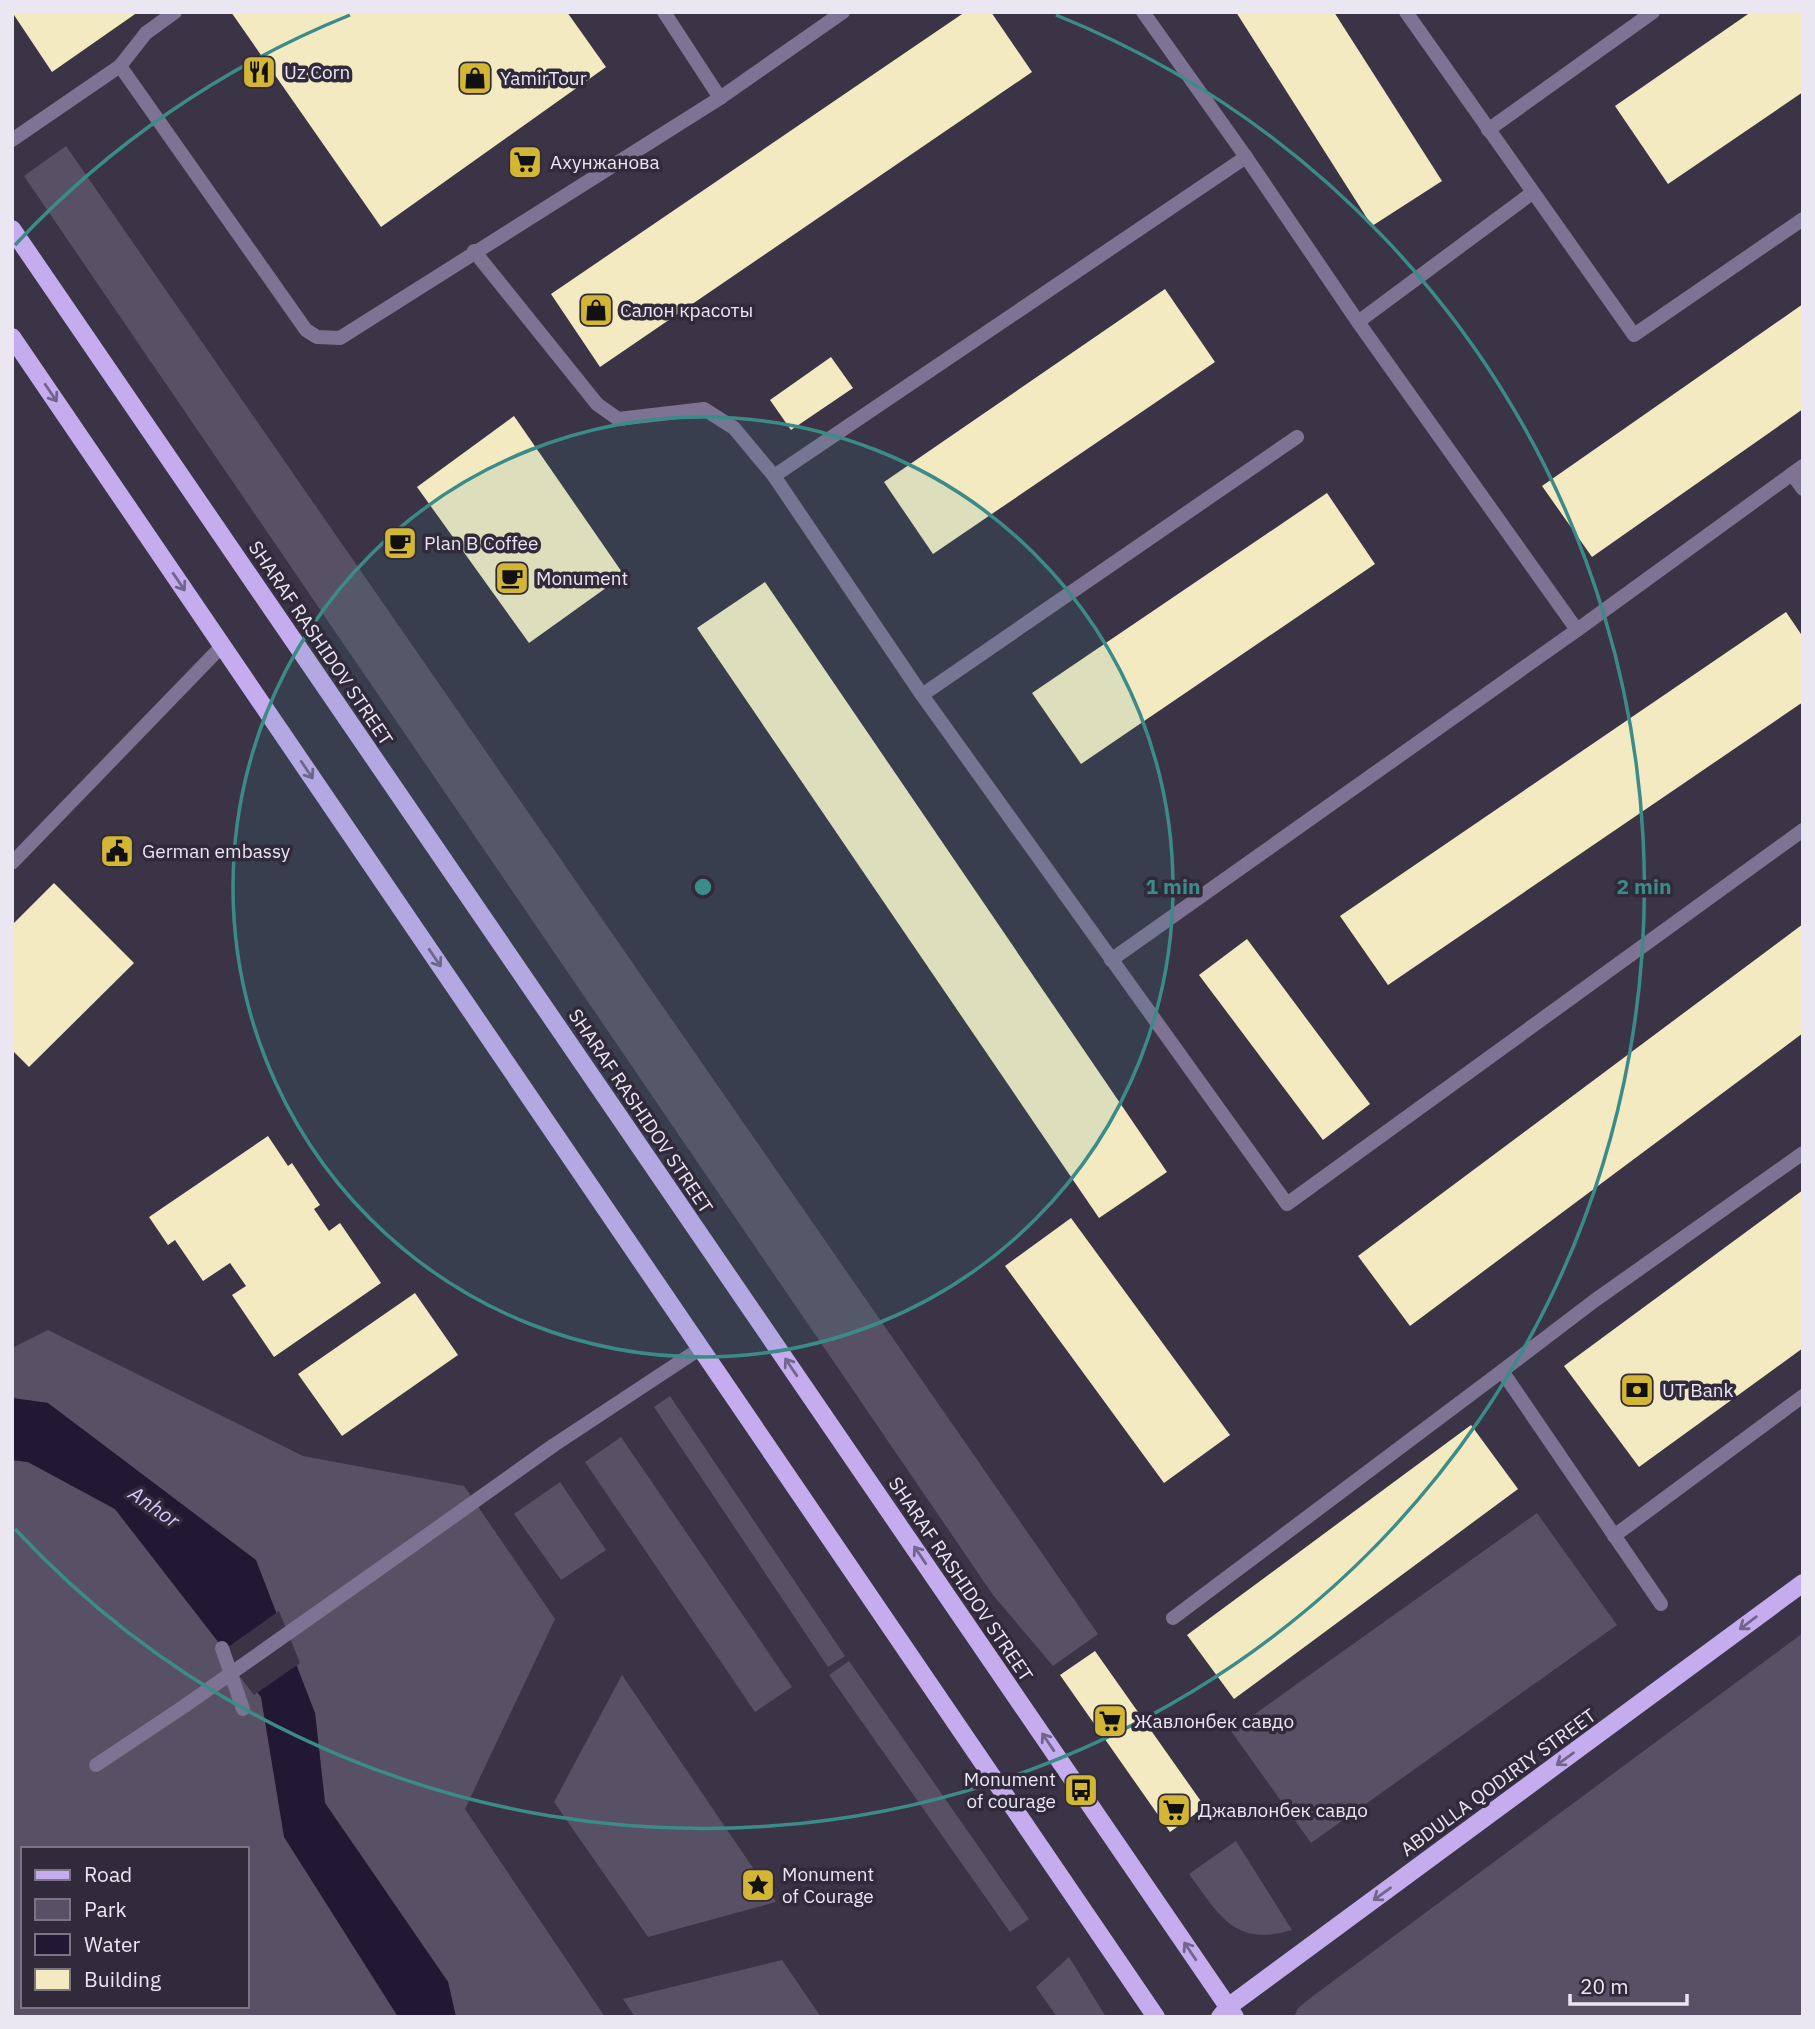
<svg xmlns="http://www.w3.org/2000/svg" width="1815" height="2029" viewBox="0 0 1815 2029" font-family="'IBM Plex Sans',sans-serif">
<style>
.green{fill:#585165;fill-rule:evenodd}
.water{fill:#231834}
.pier{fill:#3a3446}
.building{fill:#f4eac2}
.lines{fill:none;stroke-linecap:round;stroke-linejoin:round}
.service{stroke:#7e7393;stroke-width:14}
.pedestrian{stroke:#7e7393;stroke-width:14}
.minor{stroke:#7e7393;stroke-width:14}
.primary{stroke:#c4acee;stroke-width:18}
.service-bridge{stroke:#7e7393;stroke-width:14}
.oneway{stroke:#73648c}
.ring{fill:none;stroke:#3b8c88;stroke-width:3.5}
.labels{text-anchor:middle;stroke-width:7;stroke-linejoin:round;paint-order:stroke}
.poi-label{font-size:19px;fill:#eae6f2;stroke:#302a3b;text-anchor:start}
.street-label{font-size:19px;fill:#eae6f2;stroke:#302a3b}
.water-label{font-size:21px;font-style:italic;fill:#d8c4fe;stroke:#302a3b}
.centre{fill:#3b8c88;stroke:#302a3b;stroke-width:3.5}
.ring-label{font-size:21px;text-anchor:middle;font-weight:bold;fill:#3b8c88;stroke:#302a3b;stroke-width:7;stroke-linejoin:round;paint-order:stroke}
</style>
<rect width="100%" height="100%" fill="#3a3446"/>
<g class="green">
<polygon points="66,146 1098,1634 1053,1666 993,1595 24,176"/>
<polygon points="48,1330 303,1456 464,1486 555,1619 465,1809 605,2017 456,2017 448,1982 325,1803 315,1713 48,1403 12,1398 12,1348"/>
<polygon points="670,1396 845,1656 828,1667 654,1407"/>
<polygon points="621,1437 792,1687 755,1712 585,1462"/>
<path d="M12,1460L28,1462L115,1509L261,1697L269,1739L398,2017H12ZM23,1849H247V2006H23Z"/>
<polygon points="560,1482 606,1550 561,1580 514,1514"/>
<polygon points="1537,1513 1617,1625 1311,1843 1231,1731"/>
<polygon points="1803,1633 1803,2017 1294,2017 1298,2008 1313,1996"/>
<polygon points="849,1661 1029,1919 1010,1932 829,1675"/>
<polygon points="622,1675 776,1902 648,1937 554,1802"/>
<path d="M1236,1841L1292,1930C1234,1947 1220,1916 1189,1874Z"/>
<polygon points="1069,1957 1106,2017 1057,2017 1036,1987"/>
<polygon points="782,1960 821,2017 635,2017 623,1999"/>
</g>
<polygon class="water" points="12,1398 48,1403 256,1560 315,1713 325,1803 448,1982 456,2017 398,2017 284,1837 261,1697 115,1509 28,1462 12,1460"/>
<polygon class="pier" points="279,1611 300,1663 254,1695 221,1652"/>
<g class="building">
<polygon points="12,12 138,12 52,72"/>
<polygon points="231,12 567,12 606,67 381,227"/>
<polygon points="965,12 991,12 1032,72 600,367 551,294"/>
<polygon points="1236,12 1334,12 1442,181 1372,226"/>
<polygon points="1751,12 1803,12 1803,92 1668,184 1615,106"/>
<polygon points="1165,289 1215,362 933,554 884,482"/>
<polygon points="1803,304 1803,409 1592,557 1542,486"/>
<polygon points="831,357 853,388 791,430 770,400"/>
<polygon points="514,416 624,575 529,643 417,487"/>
<polygon points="1327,493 1375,564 1081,764 1032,693"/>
<polygon points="765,582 1167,1172 1099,1218 697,628"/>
<polygon points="1786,612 1803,637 1803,702 1388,985 1340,916"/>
<polygon points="54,883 134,963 29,1067 12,1050 12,925"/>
<polygon points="1803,924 1803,1033 1410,1326 1358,1256"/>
<polygon points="1247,939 1370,1104 1323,1140 1199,975"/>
<polygon points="268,1136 288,1166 292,1163 320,1205 314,1209 329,1231 340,1223 381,1283 274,1357 232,1295 246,1286 230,1263 203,1281 175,1240 168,1245 149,1217"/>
<polygon points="1803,1190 1803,1348 1639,1467 1564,1366"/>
<polygon points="1071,1218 1230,1435 1164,1483 1005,1266"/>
<polygon points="415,1293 458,1355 342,1436 298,1374"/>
<polygon points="1471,1425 1518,1489 1234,1699 1187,1635"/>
<polygon points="1095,1651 1205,1807 1170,1832 1060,1675"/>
</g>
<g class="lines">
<g class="service">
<polyline points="1406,12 1634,335 1803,219"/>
<polyline points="120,66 146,33 175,12"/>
<polyline points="1488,130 1653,12"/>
<polyline points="474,251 597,404 618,419 704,409 734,428 774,476 1246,157"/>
<polyline points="1358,322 1532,193"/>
<polyline points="774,476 922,695 1287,1204 1803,830"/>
<polyline points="922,695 1297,437"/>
<polyline points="12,863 222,646"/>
<polyline points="1111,960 1577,630"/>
<polyline points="1614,1536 1803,1396"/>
<polyline points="409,1548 554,1445 701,1348"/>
<polyline points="1661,1604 1502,1371 1594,1301 1803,1153"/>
<polyline points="1173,1618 1502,1371"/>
<polyline points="96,1765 186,1705"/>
</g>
<polyline class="pedestrian" points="222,1648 243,1709"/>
<g class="minor">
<polyline points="1143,12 1246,157 1358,322 1577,630 1803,466"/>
<polyline points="720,98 843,12"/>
<polyline points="12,140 120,66 306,330 317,337 340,338 720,98 664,12"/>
<polyline points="1792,474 1803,489"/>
</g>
<g class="primary">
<polyline points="12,229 1235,2017"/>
<polyline points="12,337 1156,2017"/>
<polyline points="1220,2017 1228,2007 1803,1583"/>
</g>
<polyline class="service-bridge" points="186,1705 409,1548"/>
</g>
<defs><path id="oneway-shaft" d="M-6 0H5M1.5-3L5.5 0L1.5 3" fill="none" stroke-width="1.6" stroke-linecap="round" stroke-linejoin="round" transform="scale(1.75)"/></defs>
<g class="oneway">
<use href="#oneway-shaft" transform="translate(51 393) rotate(56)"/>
<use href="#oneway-shaft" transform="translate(179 582) rotate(56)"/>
<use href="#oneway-shaft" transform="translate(307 770) rotate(56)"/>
<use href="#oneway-shaft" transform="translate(435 958) rotate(56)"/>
<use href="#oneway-shaft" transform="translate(791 1367) rotate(-124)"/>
<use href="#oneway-shaft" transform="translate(920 1555) rotate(-124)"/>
<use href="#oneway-shaft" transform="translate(1748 1623) rotate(143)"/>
<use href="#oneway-shaft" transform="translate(1048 1742) rotate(-124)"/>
<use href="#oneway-shaft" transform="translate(1565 1759) rotate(144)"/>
<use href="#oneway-shaft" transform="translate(1382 1894) rotate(144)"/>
<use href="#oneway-shaft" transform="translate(1190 1951) rotate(-124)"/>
</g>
<circle cx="703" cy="887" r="470" fill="#3b8c88" fill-opacity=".12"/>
<g class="ring">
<circle cx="703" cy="887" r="470"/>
<path d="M15 245A941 941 0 0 1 350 15M1056 15A941 941 0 1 1 15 1529"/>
</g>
<defs>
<g id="restaurant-square" transform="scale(1.75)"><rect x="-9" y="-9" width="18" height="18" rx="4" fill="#d4b635" stroke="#302a3b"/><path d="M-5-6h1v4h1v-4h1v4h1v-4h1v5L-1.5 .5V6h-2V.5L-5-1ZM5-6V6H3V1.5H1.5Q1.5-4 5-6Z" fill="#111"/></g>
<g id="shop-square" transform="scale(1.75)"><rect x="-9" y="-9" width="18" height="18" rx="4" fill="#d4b635" stroke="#302a3b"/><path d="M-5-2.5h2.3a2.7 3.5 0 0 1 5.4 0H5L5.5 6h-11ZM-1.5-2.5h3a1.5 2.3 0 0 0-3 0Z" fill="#111"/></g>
<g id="supermarket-square" transform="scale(1.75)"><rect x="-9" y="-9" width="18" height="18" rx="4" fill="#d4b635" stroke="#302a3b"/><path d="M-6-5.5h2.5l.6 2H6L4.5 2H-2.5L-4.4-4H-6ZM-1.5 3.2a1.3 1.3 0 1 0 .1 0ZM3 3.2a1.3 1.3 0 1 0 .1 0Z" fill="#111"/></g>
<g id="cafe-square" transform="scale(1.75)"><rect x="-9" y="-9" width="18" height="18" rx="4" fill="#d4b635" stroke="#302a3b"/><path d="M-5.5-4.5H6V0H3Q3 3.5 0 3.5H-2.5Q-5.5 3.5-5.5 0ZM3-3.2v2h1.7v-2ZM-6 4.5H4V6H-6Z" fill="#111"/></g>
<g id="civic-square" transform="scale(1.75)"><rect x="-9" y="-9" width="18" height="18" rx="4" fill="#d4b635" stroke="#302a3b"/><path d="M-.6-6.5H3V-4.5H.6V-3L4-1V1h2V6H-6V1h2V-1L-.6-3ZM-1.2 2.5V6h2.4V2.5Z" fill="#111"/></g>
<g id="bank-square" transform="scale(1.75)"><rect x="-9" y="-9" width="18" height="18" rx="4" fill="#d4b635" stroke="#302a3b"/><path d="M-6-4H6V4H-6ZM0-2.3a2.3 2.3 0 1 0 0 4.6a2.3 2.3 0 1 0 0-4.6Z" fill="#111"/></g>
<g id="bus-square" transform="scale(1.75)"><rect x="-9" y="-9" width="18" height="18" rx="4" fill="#d4b635" stroke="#302a3b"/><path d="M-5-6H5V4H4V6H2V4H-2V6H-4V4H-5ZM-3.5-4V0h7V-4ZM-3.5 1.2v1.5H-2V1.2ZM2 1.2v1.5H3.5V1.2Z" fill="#111"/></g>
<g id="sight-square" transform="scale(1.75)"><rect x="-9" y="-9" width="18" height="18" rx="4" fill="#d4b635" stroke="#302a3b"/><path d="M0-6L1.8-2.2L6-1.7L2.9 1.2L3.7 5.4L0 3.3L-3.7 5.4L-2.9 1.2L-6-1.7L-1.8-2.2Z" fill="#111"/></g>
</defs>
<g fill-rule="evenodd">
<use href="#restaurant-square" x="259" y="72"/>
<use href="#shop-square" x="475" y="78"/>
<use href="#supermarket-square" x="525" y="162"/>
<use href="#shop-square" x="596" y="310"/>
<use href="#cafe-square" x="400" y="543"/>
<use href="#cafe-square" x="512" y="578"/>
<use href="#civic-square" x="117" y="851"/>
<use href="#bank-square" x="1637" y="1390"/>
<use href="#supermarket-square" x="1110" y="1721"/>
<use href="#bus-square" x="1081" y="1790"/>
<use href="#supermarket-square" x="1174" y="1810"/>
<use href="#sight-square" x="758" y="1885"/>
</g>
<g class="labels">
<g class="poi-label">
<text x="284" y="79">Uz Corn</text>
<text x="500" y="85">YamirTour</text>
<text x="550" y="169">Ахунжанова</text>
<text x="620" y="317">Салон красоты</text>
<text x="424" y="550">Plan B Coffee</text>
<text x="536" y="585">Monument</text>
<text x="142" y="858">German embassy</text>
<text x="1662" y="1397">UT Bank</text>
<text x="1134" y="1728">Жавлонбек савдо</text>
<text x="1056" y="1786" text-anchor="end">Monument<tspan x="1056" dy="22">of courage</tspan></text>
<text x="1198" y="1817">Джавлонбек савдо</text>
<text x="782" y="1881">Monument<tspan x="782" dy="22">of Сourage</tspan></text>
</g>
<g class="street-label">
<text transform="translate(321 643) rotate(56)" y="7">SHARAF RASHIDOV STREET</text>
<text transform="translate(641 1111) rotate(56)" y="7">SHARAF RASHIDOV STREET</text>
<text transform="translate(961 1579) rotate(56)" y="7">SHARAF RASHIDOV STREET</text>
<text transform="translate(1498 1782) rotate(-36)" y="7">ABDULLA QODIRIY STREET</text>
</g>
<g class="water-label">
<text transform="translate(154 1507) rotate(35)" y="7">Anhor</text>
</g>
</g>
<circle cx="703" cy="887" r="10" class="centre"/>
<g class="ring-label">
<text x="1173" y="894">1 min</text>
<text x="1644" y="894">2 min</text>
</g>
<rect width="1815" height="2029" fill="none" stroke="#eae6f2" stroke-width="28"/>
<rect x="21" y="1847" width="228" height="161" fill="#302a3b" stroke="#7a7584" stroke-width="2"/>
<rect x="35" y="1870" width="35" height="10" fill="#c4acee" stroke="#7a7584" stroke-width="2"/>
<text x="84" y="1882" font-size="21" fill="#eae6f2">Road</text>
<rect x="35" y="1899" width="35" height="21" fill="#585165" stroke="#7a7584" stroke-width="2"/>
<text x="84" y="1917" font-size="21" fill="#eae6f2">Park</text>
<rect x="35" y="1934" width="35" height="21" fill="#231834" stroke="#7a7584" stroke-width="2"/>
<text x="84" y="1952" font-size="21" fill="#eae6f2">Water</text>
<rect x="35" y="1969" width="35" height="21" fill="#f4eac2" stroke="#7a7584" stroke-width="2"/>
<text x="84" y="1987" font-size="21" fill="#eae6f2">Building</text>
<path d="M1570 1994v10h117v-10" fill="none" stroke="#eae6f2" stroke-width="3.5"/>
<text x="1580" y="1994" font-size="21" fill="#eae6f2" stroke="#302a3b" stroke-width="5" paint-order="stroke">20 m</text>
</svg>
